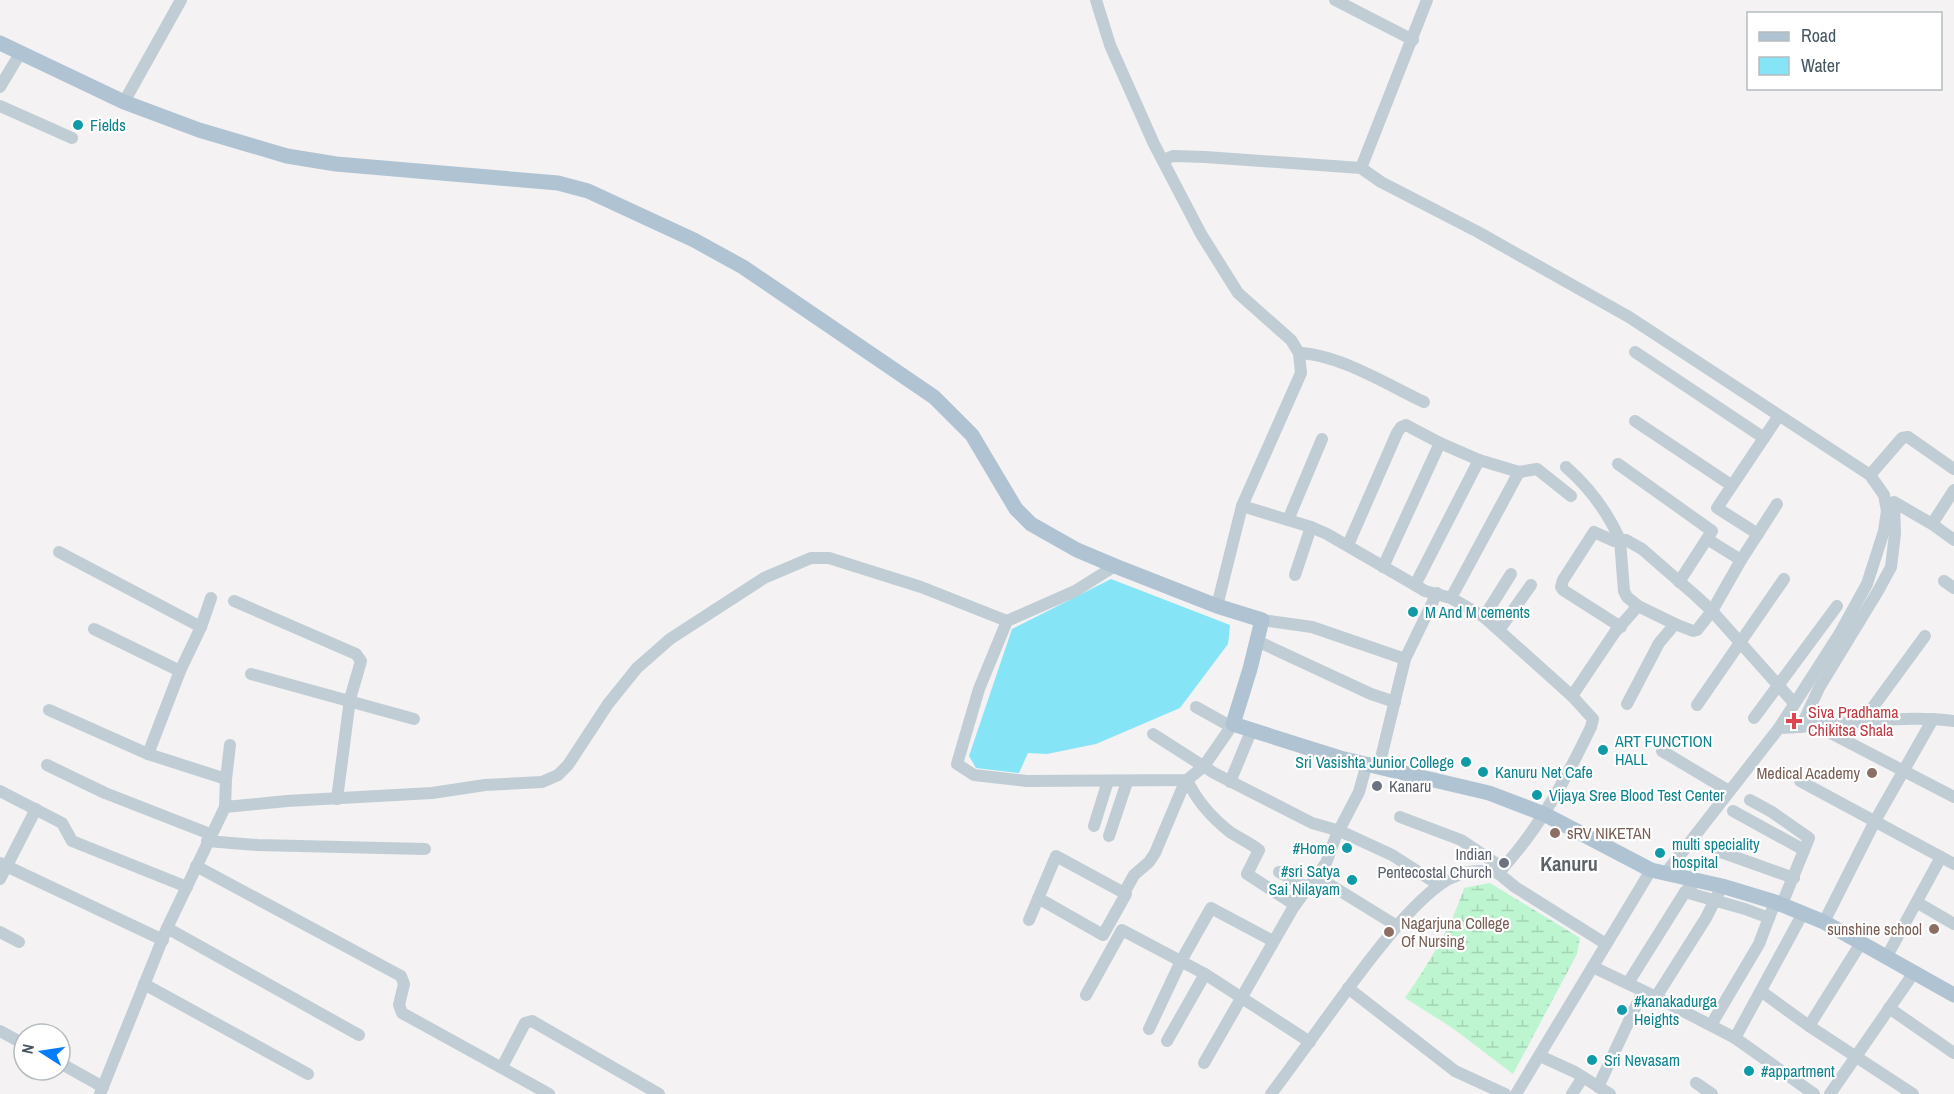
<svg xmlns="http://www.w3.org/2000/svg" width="1954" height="1094" viewBox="0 0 1954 1094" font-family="'Archivo Narrow',sans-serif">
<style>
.wetland{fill:url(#wetland-marsh)}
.water{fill:#85e5f7}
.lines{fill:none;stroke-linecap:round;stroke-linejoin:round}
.minor{stroke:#c1cdd5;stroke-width:12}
.major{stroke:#afc3d3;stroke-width:15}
.culture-dot{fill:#0f9aa8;stroke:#fff;stroke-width:2}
.health-dot{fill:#e0444e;stroke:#fff;stroke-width:2}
.education-dot{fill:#8d6e63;stroke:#fff;stroke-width:2}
.worship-dot{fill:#6b7280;stroke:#fff;stroke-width:2}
.labels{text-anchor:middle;stroke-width:4.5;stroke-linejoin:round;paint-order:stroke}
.culture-label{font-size:16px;fill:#0d838f;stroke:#fff;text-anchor:start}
.health-label{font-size:16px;fill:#be3a42;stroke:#fff;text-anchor:start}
.education-label{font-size:16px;fill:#785e54;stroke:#fff;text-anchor:end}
.worship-label{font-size:16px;fill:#5b616d;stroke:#fff;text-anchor:start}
.quarter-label{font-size:20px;font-weight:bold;fill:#5d6368;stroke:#fff}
</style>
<defs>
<pattern id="wetland-marsh" width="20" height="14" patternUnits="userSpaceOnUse" patternTransform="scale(1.5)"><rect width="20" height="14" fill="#bdf5d0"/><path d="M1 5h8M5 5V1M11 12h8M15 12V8" fill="none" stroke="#a4d4b5"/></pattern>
</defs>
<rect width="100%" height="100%" fill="#f4f2f2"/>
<path class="wetland" d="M1490,883L1580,938L1577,954L1513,1074L1451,1027L1405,998C1429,963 1451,928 1464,888Z"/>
<polygon class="water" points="1111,579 1230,625 1228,644 1180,708 1096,744 1047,754 1028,753 1019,773 976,768 969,756 1012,629"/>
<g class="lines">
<g class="minor">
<polyline points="1096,0 1110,45 1154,144 1201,234 1238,293 1291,340 1299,353 1301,373 1242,506 1217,606"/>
<polyline points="1335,0 1413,40"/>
<polyline points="0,87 21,52"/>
<polyline points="124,102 181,0"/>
<polyline points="0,106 72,138"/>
<polyline points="1163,160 1173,156 1205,157 1361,168 1381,182 1478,232 1629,317 1870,475 1884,495 1887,511 1884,531 1867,584 1840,633 1779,728 1665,874"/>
<polyline points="1361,168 1427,0"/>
<polyline points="1635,352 1764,438"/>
<path d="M1299,353C1338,354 1388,385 1424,402"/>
<polyline points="1635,421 1731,485"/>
<polyline points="1618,464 1712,531 1679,582"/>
<path d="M1566,467C1590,488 1607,511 1620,540H1626L1642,549L1696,596L1712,611L1794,703"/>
<polyline points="1870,475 1902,438 1908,437 1954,469"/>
<path d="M1242,506L1311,527L1327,534L1415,585L1425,591L1451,598L1484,617L1572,696L1593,719L1591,727C1566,779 1538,831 1498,873C1476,868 1456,872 1438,886C1412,906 1392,932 1372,957C1337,1002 1305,1049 1271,1094"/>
<polyline points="1288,520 1322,439"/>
<polyline points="1932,524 1954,490"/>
<polyline points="1758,534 1717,508 1778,417"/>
<polyline points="1707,539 1741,560"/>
<polyline points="1348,545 1397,433 1401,427 1406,425 1440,443 1479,460 1519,472 1537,469 1571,496"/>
<polyline points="59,552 201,627"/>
<polyline points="1115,566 1075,591 1007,621 979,689 957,764 974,775 1027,781 1187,780 1204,766 1233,724"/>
<polyline points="1383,567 1440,443"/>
<polyline points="1295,575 1311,527"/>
<polyline points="1944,581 1954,588"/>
<polyline points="1415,585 1479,460"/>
<polyline points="211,598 201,627 180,671 148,754 226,779 225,807"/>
<polyline points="1451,598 1519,472"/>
<polyline points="234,601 356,654 361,661 350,699 337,799"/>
<polyline points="1638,606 1675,624"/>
<polyline points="1484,617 1511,574"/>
<polyline points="1262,620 1312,627 1405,659"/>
<polyline points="94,629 180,671"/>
<polyline points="1499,630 1531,585"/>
<polyline points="1257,641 1371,694 1395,702"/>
<polyline points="251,674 414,719"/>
<polyline points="1572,696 1615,632 1638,606 1627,597 1624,591 1620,540 1614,541 1594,532 1563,580 1561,587 1563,590 1621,627"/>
<polyline points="1627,704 1659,643 1675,624 1693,631 1697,630 1712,611 1741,560 1777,504"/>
<polyline points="1697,705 1784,579"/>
<polyline points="1196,707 1230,726"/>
<polyline points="49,710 148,754"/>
<polyline points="1754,718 1837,606"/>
<polyline points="1862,722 1925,636"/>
<polyline points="1801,727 1819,688 1878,591 1891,567 1895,534 1894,502 1932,524 1954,540"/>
<polyline points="1819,727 1954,797"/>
<path d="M1779,728C1837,726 1896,714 1954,721"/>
<polyline points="1153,734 1214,773 1312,823 1340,831 1392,855 1439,885"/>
<polyline points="1662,751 1729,791"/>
<polyline points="47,765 105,793 210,834"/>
<polyline points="1379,766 1405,659 1437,593"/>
<polyline points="226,779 230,745"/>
<path d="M1187,780C1197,801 1212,818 1230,832C1239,838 1250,843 1259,850L1247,874L1295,905"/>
<polyline points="1800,781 1941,857"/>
<polyline points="1230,782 1252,729"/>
<polyline points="0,791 62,823 72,841 187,887"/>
<polyline points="1750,800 1772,812 1809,838 1782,904"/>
<polyline points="1733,811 1804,850"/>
<polyline points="1400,817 1461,840 1503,868"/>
<polyline points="1094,826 1108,781"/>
<polyline points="1109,836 1127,782"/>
<polyline points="207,841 257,845 425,849"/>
<polyline points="1718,851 1794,878"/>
<polyline points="0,863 163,940"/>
<polyline points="196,866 401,976 404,984 399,1005 402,1013 549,1094"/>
<polyline points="1279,872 1308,888"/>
<polyline points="1498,873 1515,887 1606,944"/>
<polyline points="1316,876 1397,926"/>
<polyline points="0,879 36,809"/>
<polyline points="1685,892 1745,909 1769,918"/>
<polyline points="1124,893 1134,875 1149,862 1155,853 1182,789 1188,784"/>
<polyline points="1918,903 1954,924"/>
<polyline points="1029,920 1056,856 1126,894 1103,935 1038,898"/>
<polyline points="1824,922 1875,821 1933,719"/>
<polyline points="167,928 359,1035"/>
<polyline points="0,932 19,942"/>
<polyline points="1886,958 1941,857 1954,864"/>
<polyline points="1593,967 1656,997 1735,1038 1803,913"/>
<polyline points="1628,983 1685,892 1697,880"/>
<polyline points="144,984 308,1074"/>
<polyline points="1348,988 1455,1071 1505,1094"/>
<polyline points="1762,992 1809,1026 1913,1094"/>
<polyline points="1086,995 1122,930 1205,974 1310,1042"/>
<polyline points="1656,997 1706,918 1722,886"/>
<polyline points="1889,1008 1954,1053"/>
<polyline points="1711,1025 1759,944 1775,902"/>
<polyline points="1809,1026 1861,943"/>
<polyline points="1149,1029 1181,961 1211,908 1273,941"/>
<polyline points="0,1031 24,1044"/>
<polyline points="1735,1038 1814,1094"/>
<polyline points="1167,1041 1205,974"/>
<polyline points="1540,1056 1575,1072 1610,1094"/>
<polyline points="60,1063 103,1087"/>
<polyline points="1204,1063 1293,908 1326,863 1336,836 1359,792 1367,763"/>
<polyline points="502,1067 525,1023 532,1021 659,1094"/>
<polyline points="1696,1083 1712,1094"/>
<polyline points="1598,1087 1643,991"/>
<polyline points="100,1094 167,928 225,807 287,801 432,793 485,785 542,782 558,775 568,765 608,704 637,668 670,639 764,578 811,558 829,558 921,587 1007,621"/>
<polyline points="1516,1094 1651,870"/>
<polyline points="1572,1094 1583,1077"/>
<polyline points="1830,1094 1913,974"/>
</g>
<polyline class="major" points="0,43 124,102 199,130 287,156 336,164 558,183 588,191 694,240 743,267 934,397 972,435 1016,509 1031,524 1077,550 1115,566 1217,606 1262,620 1250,669 1233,724 1340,758 1489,793 1544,814 1651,870 1722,886 1775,902 1824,922 1954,995"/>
</g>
<g class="culture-dot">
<circle cx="78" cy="125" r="6"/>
<circle cx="1413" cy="612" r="6"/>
<circle cx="1603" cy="750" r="6"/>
<circle cx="1466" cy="762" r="6"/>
<circle cx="1483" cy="772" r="6"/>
<circle cx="1537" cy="795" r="6"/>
<circle cx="1347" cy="848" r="6"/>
<circle cx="1660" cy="853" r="6"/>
<circle cx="1352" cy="880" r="6"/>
<circle cx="1622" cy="1010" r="6"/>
<circle cx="1592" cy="1060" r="6"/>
<circle cx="1749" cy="1071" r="6"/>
</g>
<path class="health-dot" d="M1791 712h6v6h6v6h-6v6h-6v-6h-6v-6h6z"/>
<g class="education-dot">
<circle cx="1872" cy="773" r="6"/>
<circle cx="1555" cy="833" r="6"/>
<circle cx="1934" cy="929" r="6"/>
<circle cx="1389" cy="932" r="6"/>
</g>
<g class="worship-dot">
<circle cx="1377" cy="786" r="6"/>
<circle cx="1504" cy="863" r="6"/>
</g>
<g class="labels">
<g class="culture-label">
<text x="90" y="131">Fields</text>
<text x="1425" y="618">M And M cements</text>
<text x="1615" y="747">ART FUNCTION<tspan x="1615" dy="18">HALL</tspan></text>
<text x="1454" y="768" text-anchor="end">Sri Vasishta Junior College</text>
<text x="1495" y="778">Kanuru Net Cafe</text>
<text x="1549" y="801">Vijaya Sree Blood Test Center</text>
<text x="1672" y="850">multi speciality<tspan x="1672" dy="18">hospital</tspan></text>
<text x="1335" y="854" text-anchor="end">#Home</text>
<text x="1340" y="877" text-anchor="end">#sri Satya<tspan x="1340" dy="18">Sai Nilayam</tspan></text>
<text x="1634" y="1007">#kanakadurga<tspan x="1634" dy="18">Heights</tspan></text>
<text x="1604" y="1066">Sri Nevasam</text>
<text x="1761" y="1077">#appartment</text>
</g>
<g class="health-label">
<text x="1808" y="718">Siva Pradhama<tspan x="1808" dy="18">Chikitsa Shala</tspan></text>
</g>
<g class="education-label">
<text x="1860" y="779">Medical Academy</text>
<text x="1567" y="839" text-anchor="start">sRV NIKETAN</text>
<text x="1401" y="929" text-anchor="start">Nagarjuna College<tspan x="1401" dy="18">Of Nursing</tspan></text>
<text x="1922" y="935">sunshine school</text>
</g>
<g class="worship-label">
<text x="1389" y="792">Kanaru</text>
<text x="1492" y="860" text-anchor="end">Indian<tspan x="1492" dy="18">Pentecostal Church</tspan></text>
</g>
<g class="quarter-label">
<text x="1569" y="871">Kanuru</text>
</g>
</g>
<rect x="1747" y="12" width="195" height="78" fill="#ffffff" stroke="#b5bcc0" stroke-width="1.5"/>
<rect x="1759" y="32" width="30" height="9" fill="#afc3d3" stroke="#b5bcc0" stroke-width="1.5"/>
<text x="1801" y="42" font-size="18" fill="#475762">Road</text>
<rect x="1759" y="57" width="30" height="18" fill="#85e5f7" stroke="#b5bcc0" stroke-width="1.5"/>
<text x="1801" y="72" font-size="18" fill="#475762">Water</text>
<g transform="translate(42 1052) rotate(282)"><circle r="28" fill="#ffffff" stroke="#b5bcc0" stroke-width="1.5"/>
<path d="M0-4.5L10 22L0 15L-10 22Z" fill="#047cfc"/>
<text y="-9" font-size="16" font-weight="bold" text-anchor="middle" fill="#475762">N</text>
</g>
</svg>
